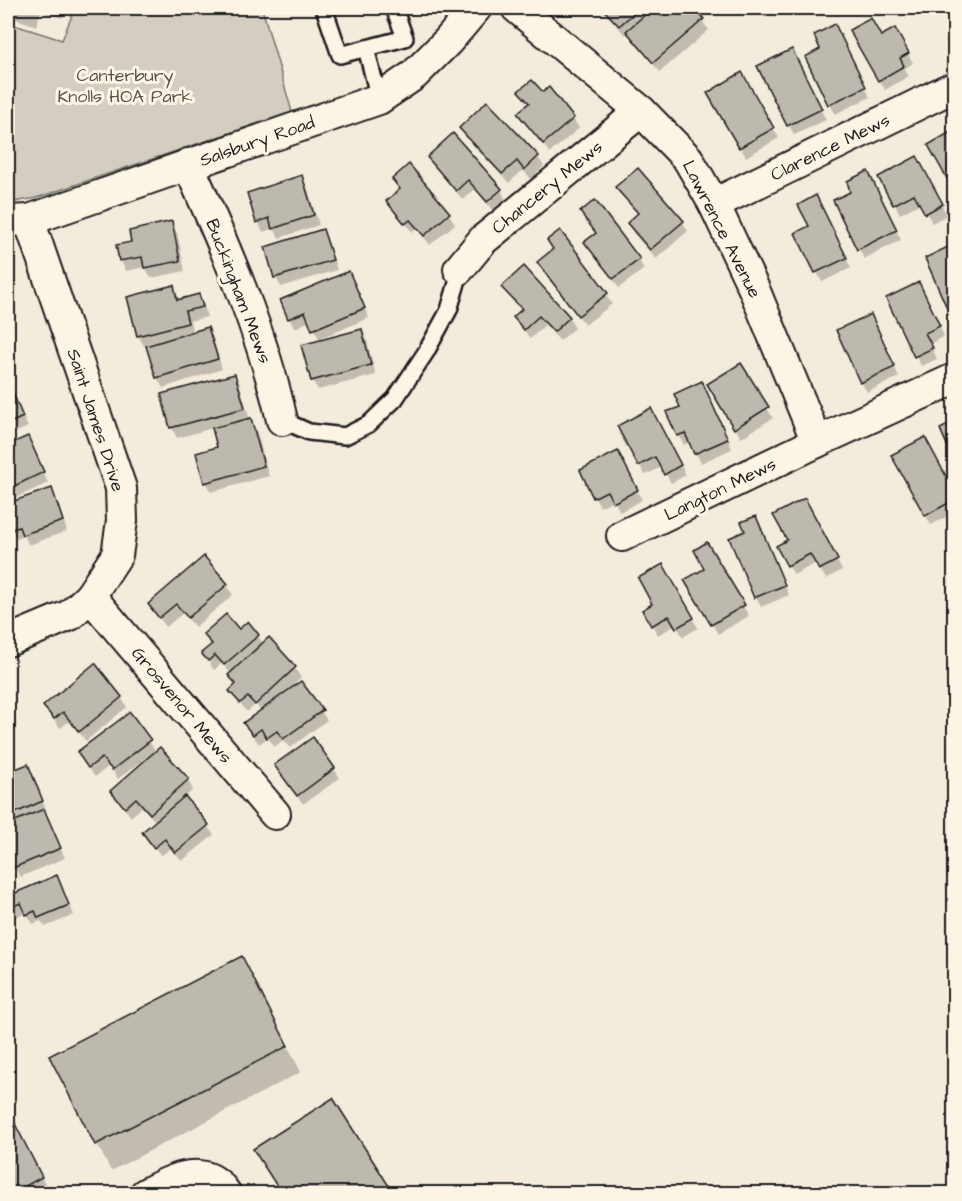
<svg xmlns="http://www.w3.org/2000/svg" width="962" height="1201" viewBox="0 0 962 1201" font-family="'Architects Daughter',sans-serif">
<style>
.green{fill:#d3cec1;stroke:#78756e;stroke-width:1.5}
.shadow{fill:#0003}
.building{fill:#beb9ae;stroke:#1c1c1c;stroke-width:1.5}
.lines{fill:none;stroke-linecap:round;stroke-linejoin:round}
.lane-casing{stroke:#1c1c1c;stroke-width:20}
.street-casing{stroke:#1c1c1c;stroke-width:34}
.lane{stroke:#fcf5e5;stroke-width:15}
.street{stroke:#fcf5e5;stroke-width:30}
.labels{text-anchor:middle;stroke-width:6;stroke-linejoin:round;paint-order:stroke}
.park-label{font-size:18px;fill:#53514e;stroke:#fcf5e5}
.street-label{font-size:18px;fill:#1c1c1c;stroke:#fcf5e5}
</style>
<rect width="100%" height="100%" fill="#f3ecdd"/>
<filter id="ink" filterUnits="userSpaceOnUse"><feTurbulence type="fractalNoise" baseFrequency=".0167" numOctaves="2"/><feDisplacementMap in="SourceGraphic" scale="12" xChannelSelector="R" yChannelSelector="G"/><feConvolveMatrix kernelMatrix="1 2 1 2 8 2 1 2 1" color-interpolation-filters="sRGB"/></filter>
<g filter="url(#ink)">
<polygon class="green" points="75,8 262,8 292,112 36,198 8,203 8,23 62,40"/>
<g class="shadow">
<polygon points="8,8 65,8 62,18 41,11 36,26 8,16"/>
<polygon points="601,8 692,8 709,30 660,72 633,41 628,33 625,35"/>
<polygon points="895,30 913,63 904,69 909,76 885,90 851,31 881,38"/>
<polygon points="840,36 870,97 835,114 807,58"/>
<polygon points="797,61 826,120 794,135 759,66"/>
<polygon points="741,74 779,138 746,157 709,93"/>
<polygon points="520,91 543,94 573,119 579,128 550,153 525,123 519,114 529,105"/>
<polygon points="461,128 538,157 544,166 531,179 523,170 509,183 466,138"/>
<polygon points="954,131 954,188 930,146"/>
<polygon points="429,157 501,190 506,200 493,211 475,189 463,200 435,167"/>
<polygon points="409,166 449,214 455,224 430,245 417,228 412,232 388,201 401,191 393,179"/>
<polygon points="922,167 947,215 932,223 921,203 900,214 880,178"/>
<polygon points="301,177 307,187 319,225 279,238 274,228 263,232 258,222"/>
<polygon points="873,183 901,240 864,259 835,201"/>
<polygon points="617,187 682,221 688,231 656,259 634,234 628,224 639,215"/>
<polygon points="821,207 851,268 822,282 797,234 811,227"/>
<polygon points="582,213 639,260 644,269 619,288 586,242 597,234"/>
<polygon points="171,223 177,233 185,271 151,278 145,267 126,271 121,261 117,246 133,243"/>
<polygon points="323,231 328,241 337,270 281,287 276,278 267,248"/>
<polygon points="560,232 612,304 585,325 539,263 554,251"/>
<polygon points="954,246 954,320 927,259"/>
<polygon points="349,272 369,318 319,339 310,321 295,328 289,318"/>
<polygon points="173,286 180,300 199,295 204,305 207,317 190,321 193,333 207,328 213,338 222,369 163,388 157,378 147,345 144,346 138,336 129,298"/>
<polygon points="503,287 569,318 575,328 560,341 545,325 530,339 515,318 522,311 509,297"/>
<polygon points="924,293 944,336 930,344 937,359 921,366 888,299"/>
<polygon points="876,326 899,377 867,392 861,382"/>
<polygon points="361,331 367,341 376,375 318,390 312,380"/>
<polygon points="741,365 773,418 741,438 709,385"/>
<polygon points="235,375 240,385 250,420 256,429 269,476 211,492 205,482 219,448 213,428 177,438 172,428 163,395"/>
<polygon points="10,390 28,427 8,436 8,391"/>
<polygon points="707,392 732,449 701,463 690,442 684,445 678,435 682,408"/>
<polygon points="656,419 686,475 671,483 662,467 645,475 619,427"/>
<polygon points="27,438 48,483 15,498 8,489 8,447"/>
<polygon points="924,439 954,493 954,513 931,525 893,456"/>
<polygon points="623,462 642,500 620,512 614,500 600,507 595,497"/>
<polygon points="51,490 57,500 67,531 29,545 24,536 17,539 13,532 8,534 8,505"/>
<polygon points="804,500 842,570 826,579 816,563 794,575 778,547 789,541"/>
<polygon points="755,518 789,595 761,607 731,539 747,532"/>
<polygon points="707,544 749,616 718,634 686,581 706,569"/>
<polygon points="204,558 227,585 233,595 195,627 183,613 166,627 150,605"/>
<polygon points="663,566 698,628 683,637 676,625 658,635 644,610 655,605"/>
<polygon points="239,631 258,635 263,644 269,639 295,668 301,678 292,686 321,711 327,720 290,748 283,740 274,747 268,738 259,744 251,733 261,713 253,698 250,700 254,706 247,712 231,691 236,686 231,674 222,663 214,670 203,653 212,646 205,634"/>
<polygon points="121,697 127,707 86,741 70,721 60,728 45,706"/>
<polygon points="149,741 156,752 188,780 193,790 185,797 214,835 182,861 171,848 161,856 144,832 156,822 142,807 131,817 112,792 145,761 144,759 118,779 109,766 95,777 84,762"/>
<polygon points="8,760 13,772 27,766 47,811 44,812 65,858 20,877 15,868 8,871"/>
<polygon points="334,769 340,778 303,804 282,775"/>
<polygon points="57,877 74,915 45,927 41,921 33,924 26,913 15,917 8,903 8,898"/>
<polygon points="256,984 301,1072 111,1171 51,1056"/>
<polygon points="8,1110 50,1194 8,1194"/>
</g>
<g class="building">
<polygon points="602,8 640,8 619,26"/>
<polygon points="653,8 694,8 704,19 653,63 626,31"/>
<polygon points="871,18 881,36 895,28 909,53 900,58 904,66 878,81 849,30"/>
<polygon points="835,24 866,87 828,105 805,57 820,49 814,35"/>
<polygon points="792,49 822,109 787,126 757,66"/>
<polygon points="742,72 774,128 739,148 707,93"/>
<polygon points="532,80 543,92 549,87 574,118 543,144 517,113 529,103 518,91"/>
<polygon points="487,101 539,156 524,170 517,161 502,174 459,128"/>
<polygon points="954,130 954,191 928,145"/>
<polygon points="453,133 502,189 487,202 468,180 456,191 427,157"/>
<polygon points="917,156 943,204 925,214 914,194 893,205 878,177"/>
<polygon points="409,164 450,213 424,236 410,220 405,224 386,201 400,189 392,179"/>
<polygon points="638,168 684,221 650,250 627,223 638,213 615,187"/>
<polygon points="868,171 897,230 857,250 833,200 850,192 847,181"/>
<polygon points="302,175 314,215 272,229 269,218 256,223 247,193"/>
<polygon points="816,195 847,258 815,273 795,233 809,226 798,205"/>
<polygon points="595,200 640,259 613,279 584,242 596,233 580,212"/>
<polygon points="172,221 180,261 144,268 142,257 119,261 116,245 131,242 129,231"/>
<polygon points="323,229 333,260 274,278 265,247"/>
<polygon points="560,230 608,293 578,316 537,262 553,249 547,240"/>
<polygon points="954,244 954,324 925,258"/>
<polygon points="524,266 570,317 554,332 539,316 524,330 513,317 522,309 501,287"/>
<polygon points="349,271 365,308 312,330 305,312 288,319 280,300"/>
<polygon points="919,282 940,326 925,333 933,348 914,357 886,298"/>
<polygon points="174,285 177,300 199,294 203,307 185,311 188,323 137,336 127,297"/>
<polygon points="871,314 895,367 860,383 836,330"/>
<polygon points="208,327 218,359 156,378 146,346"/>
<polygon points="362,329 371,365 311,381 301,345"/>
<polygon points="741,363 769,407 734,429 707,384"/>
<polygon points="235,374 245,408 170,428 161,394"/>
<polygon points="702,381 728,439 694,454 685,433 677,436 666,412 680,407 674,394"/>
<polygon points="11,388 23,417 8,424 8,389"/>
<polygon points="651,408 681,465 664,475 655,457 638,466 617,426"/>
<polygon points="251,418 264,466 204,483 196,453 217,447 212,428"/>
<polygon points="954,422 954,461 940,429"/>
<polygon points="28,436 44,472 8,489 8,445"/>
<polygon points="925,437 954,491 954,500 925,516 891,455"/>
<polygon points="618,451 638,490 613,503 607,491 593,498 580,470"/>
<polygon points="52,488 63,521 22,535 19,527 10,530 8,524 8,503"/>
<polygon points="805,498 838,560 819,570 810,554 787,566 776,546 787,540 773,515"/>
<polygon points="756,516 785,585 754,598 729,538 745,531 741,522"/>
<polygon points="707,542 745,605 711,625 684,580 704,569 694,550"/>
<polygon points="204,556 228,584 188,618 176,604 159,618 148,604"/>
<polygon points="663,564 694,618 676,628 669,616 651,626 642,610 652,604 638,578"/>
<polygon points="226,614 239,629 248,621 259,635 224,665 215,655 208,661 201,653 212,644 203,634"/>
<polygon points="269,637 296,667 255,705 248,697 240,703 229,691 236,684 228,675"/>
<polygon points="95,663 122,697 79,732 63,712 54,719 43,706"/>
<polygon points="301,681 323,710 283,739 277,731 267,738 261,729 253,735 243,723"/>
<polygon points="130,712 151,740 112,770 102,758 88,768 77,752"/>
<polygon points="313,737 335,768 297,796 274,765"/>
<polygon points="160,747 189,779 150,814 136,798 125,808 110,791"/>
<polygon points="28,764 43,801 8,816 8,772"/>
<polygon points="185,796 209,825 175,853 165,839 154,848 142,832"/>
<polygon points="44,809 61,848 13,868 9,859 8,859 8,824"/>
<polygon points="57,875 69,905 38,918 35,911 26,915 21,903 8,908 8,896"/>
<polygon points="242,956 288,1046 95,1145 49,1056"/>
<polygon points="333,1098 394,1194 282,1194 253,1149"/>
<polygon points="8,1110 42,1177 11,1194 8,1194"/>
</g>
<g class="lines">
<g class="lane-casing">
<g id="lane">
<polyline points="324,8 340,55 405,38 394,8"/>
<polyline points="366,48 379,99"/>
<polyline points="282,420 309,432 345,436 369,424 395,399 426,352 449,310 462,266"/>
</g>
</g>
<g class="street-casing">
<g id="street">
<polyline points="517,8 641,111 688,159 714,204 754,289 817,442"/>
<path d="M188,164C225,247 262,331 282,420"/>
<polyline points="714,204 947,90"/>
<polyline points="8,221 29,220 379,99 414,75 448,41 476,8"/>
<polyline points="459,269 483,240 641,111"/>
<polyline points="622,536 817,442 954,379"/>
<polyline points="90,596 275,814"/>
<polyline points="8,641 70,615 90,596 117,555 122,521 121,488 29,220"/>
<path d="M145,1194C172,1180 205,1161 226,1194"/>
</g>
</g>
<use href="#lane" class="lane"/>
<use href="#street" class="street"/>
</g>
</g>
<g class="labels">
<g class="park-label">
<text x="125" y="81">Canterbury<tspan x="125" dy="21">Knolls HOA Park</tspan></text>
</g>
<g class="street-label">
<text transform="translate(257 141) rotate(-19)" y="6">Salsbury Road</text>
<text transform="translate(830 147) rotate(-26)" y="6">Clarence Mews</text>
<text transform="translate(547 187) rotate(-39)" y="6">Chancery Mews</text>
<text transform="translate(722 229) rotate(63)" y="6">Lawrence Avenue</text>
<text transform="translate(239 291) rotate(69)" y="6">Buckingham Mews</text>
<text transform="translate(96 420) rotate(72)" y="6">Saint James Drive</text>
<text transform="translate(720 489) rotate(-26)" y="6">Langton Mews</text>
<text transform="translate(182 705) rotate(50)" y="6">Grosvenor Mews</text>
</g>
</g>
<rect width="962" height="1201" fill="none" stroke="#fcf5e5" stroke-width="30"/>
<rect x="15" y="15" width="932" height="1171" fill="none" stroke="#1c1c1c" stroke-width="2" filter="url(#ink)"/>
</svg>
